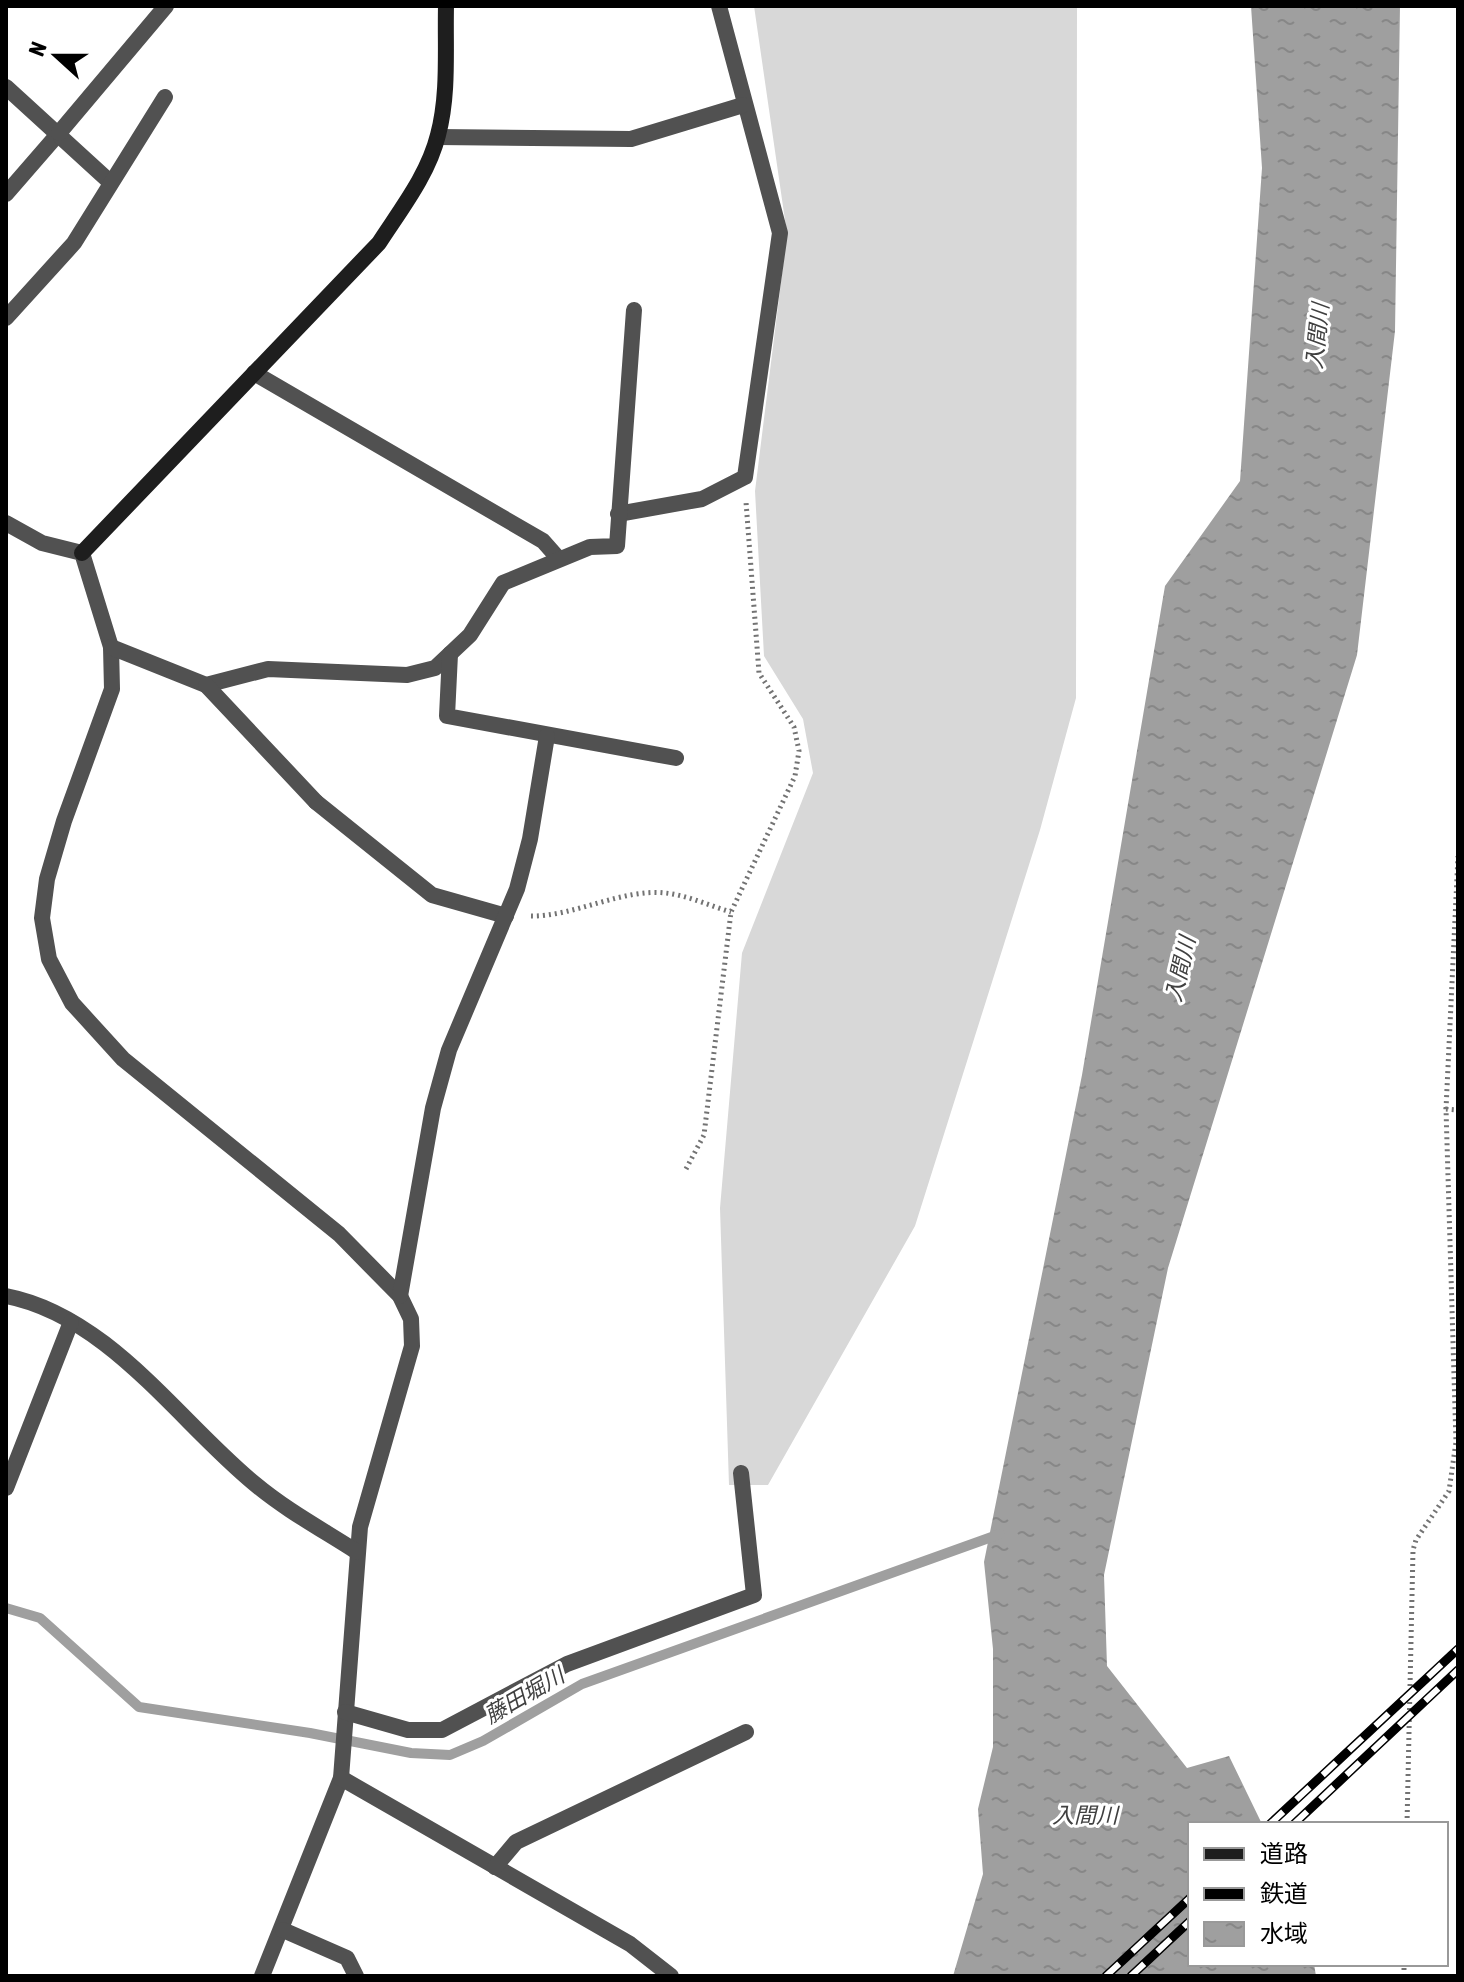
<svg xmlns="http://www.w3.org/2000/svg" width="1464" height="1982" viewBox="0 0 1464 1982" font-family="'Asap Condensed','Noto Sans JP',sans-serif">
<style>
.garden{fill:#d8d8d8}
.water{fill:url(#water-ripples)}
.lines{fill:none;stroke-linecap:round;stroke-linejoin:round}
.stream{stroke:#9f9f9f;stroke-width:10}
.path{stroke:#737373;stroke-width:5;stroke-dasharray:2 4;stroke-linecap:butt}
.lane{stroke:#515151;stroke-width:16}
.street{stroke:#515151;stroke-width:16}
.secondary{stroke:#1e1e1e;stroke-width:16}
.rail-casing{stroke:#000;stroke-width:9}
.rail{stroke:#fff;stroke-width:6;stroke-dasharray:18;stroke-linecap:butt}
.labels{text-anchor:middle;stroke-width:6;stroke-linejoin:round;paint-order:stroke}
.water-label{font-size:22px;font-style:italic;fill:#404040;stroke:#fff}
</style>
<defs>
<pattern id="water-ripples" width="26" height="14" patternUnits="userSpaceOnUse" patternTransform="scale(2)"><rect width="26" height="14" fill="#9f9f9f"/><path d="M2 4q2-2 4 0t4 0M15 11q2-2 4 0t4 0" fill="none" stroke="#878787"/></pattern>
</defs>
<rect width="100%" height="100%" fill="#fff"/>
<polygon class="garden" points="754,6 1077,6 1076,698 1040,830 915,1226 768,1485 729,1485 720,1208 742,953 813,773 803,719 764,656 755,491 787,234"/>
<polygon class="water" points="1251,6 1400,6 1395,331 1357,655 1168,1268 1104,1575 1107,1666 1187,1768 1229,1756 1262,1824 1190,1824 1190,1964 1314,1964 1316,1976 953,1976 983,1874 978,1809 993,1747 993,1649 984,1562 1082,1075 1165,586 1240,481 1262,168"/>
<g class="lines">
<polyline class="stream" points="6,1608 40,1618 139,1707 310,1733 411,1753 450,1755 483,1741 582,1684 1000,1534"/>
<g class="path">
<path d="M531,916C572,917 624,888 665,893C687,895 710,906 731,912"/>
<polyline points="1446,1109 1458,856"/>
<polyline points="686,1169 704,1135 731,912 795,776 799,751 794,727 759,673 746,502"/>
<polyline points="1407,1824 1413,1550 1416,1540 1449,1491 1456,1442 1446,1109 1458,1110"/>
<polyline points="1404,1976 1404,1964"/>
</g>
<g class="lane">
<polyline points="6,194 59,133"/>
<polyline points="618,514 702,499 745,477 780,233 719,6"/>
<polyline points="316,802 432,895 506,916"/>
</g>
<g class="street">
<polyline points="6,87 110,182"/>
<polyline points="59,133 166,6"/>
<polyline points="438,137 631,139 743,105"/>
<polyline points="6,318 74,243 165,97"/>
<polyline points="254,373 543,541 558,558"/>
<polyline points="6,523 42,543 82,553 111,647 112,689 64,821 47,879 42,918 49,959 72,1003 123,1059 339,1234 400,1296 411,1319 412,1346 360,1527 341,1778 262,1976"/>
<polyline points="111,647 206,685 268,669 407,675 435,668 470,635 503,583 590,547 617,546 634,310"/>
<polyline points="450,654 447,716 676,758"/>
<polyline points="206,685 316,802"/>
<path d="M6,1296C109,1316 179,1422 255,1484C286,1510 323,1530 357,1552"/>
<polyline points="400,1296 433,1108 449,1050 517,889 530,839 547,736"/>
<polyline points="6,1488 71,1322"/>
<polyline points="345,1712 408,1730 442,1730 567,1664 754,1595 741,1473"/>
<polyline points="341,1778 630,1944 671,1976"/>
<polyline points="495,1867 516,1842 746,1732"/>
<polyline points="283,1930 347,1958 356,1976"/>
</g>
<path class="secondary" d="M82,553L379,243C401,209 428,175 438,135C449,94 445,49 446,6"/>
<g class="rail-casing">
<g id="rail">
<polyline points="1270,1824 1458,1649"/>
<polyline points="1294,1824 1458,1670"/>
<polyline points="1106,1976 1190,1898"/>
<polyline points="1131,1976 1190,1921"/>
</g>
</g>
<use href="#rail" class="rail"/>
</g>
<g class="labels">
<g class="water-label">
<text transform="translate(1317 336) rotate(-84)" y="8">入間川</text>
<text transform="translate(1180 969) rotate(-77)" y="8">入間川</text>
<text transform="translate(524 1695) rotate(-30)" y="8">藤田堀川</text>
<text x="1085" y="1823">入間川</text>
</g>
</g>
<rect width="1464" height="1982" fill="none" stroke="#000000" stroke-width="16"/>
<rect x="1188" y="1822" width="260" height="144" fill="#ffffff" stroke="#999999" stroke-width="2"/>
<rect x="1204" y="1848" width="40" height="12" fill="#1e1e1e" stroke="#999999" stroke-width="2"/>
<text x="1260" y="1862" font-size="24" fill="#000000">道路</text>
<rect x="1204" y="1888" width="40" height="12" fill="#000000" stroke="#999999" stroke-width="2"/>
<text x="1260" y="1902" font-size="24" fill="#000000">鉄道</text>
<rect x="1204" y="1922" width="40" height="24" fill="url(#water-ripples)" stroke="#999999" stroke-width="2"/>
<text x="1260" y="1942" font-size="24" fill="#000000">水域</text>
<g transform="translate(56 56) rotate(291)" stroke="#ffffff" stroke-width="6" paint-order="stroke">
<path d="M0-6L14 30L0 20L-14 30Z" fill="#000000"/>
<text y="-12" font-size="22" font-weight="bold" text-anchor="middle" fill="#000000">N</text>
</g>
</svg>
